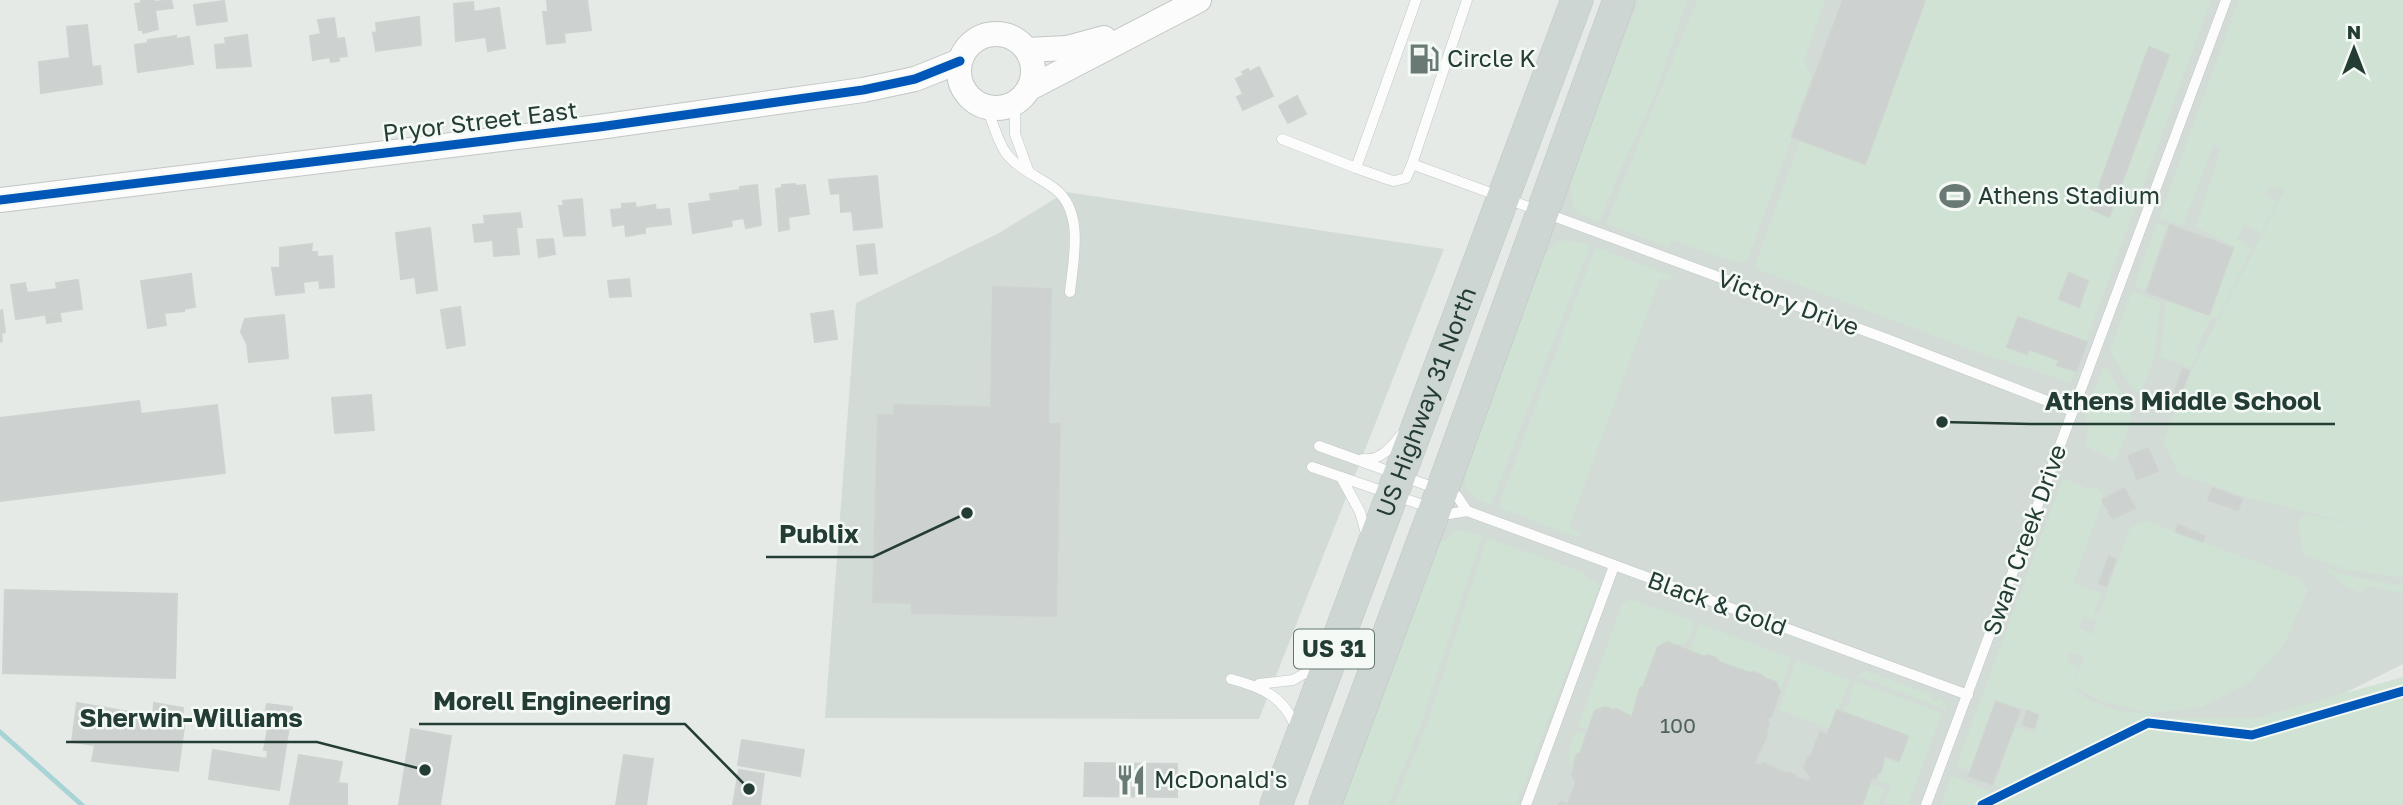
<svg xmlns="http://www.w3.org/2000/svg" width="2403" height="805" viewBox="0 0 2403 805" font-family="'Golos Text',sans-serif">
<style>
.built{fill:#d3dbd7}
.green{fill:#cfe2d3;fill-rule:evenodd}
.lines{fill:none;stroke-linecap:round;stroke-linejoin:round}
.stream{stroke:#a8d4d6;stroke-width:5}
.building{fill:#cdd1cf;stroke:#ced3d0;stroke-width:2}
.service-casing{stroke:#c2c7c4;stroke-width:11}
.tertiary-casing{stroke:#c2c7c4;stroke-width:26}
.primary-casing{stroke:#bdc6c2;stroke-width:33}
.service{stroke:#fbfcfb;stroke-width:10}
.tertiary{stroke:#fbfcfb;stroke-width:24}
.primary{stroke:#ced6d3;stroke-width:32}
.cycleway-casing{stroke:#f4f9f6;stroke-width:13}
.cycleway{stroke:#0057b8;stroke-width:9}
.labels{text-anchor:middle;stroke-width:5;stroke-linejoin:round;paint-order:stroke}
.number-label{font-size:21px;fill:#4f635c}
.shield{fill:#f4f9f6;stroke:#62756e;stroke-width:2}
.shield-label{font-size:23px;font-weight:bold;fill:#243d34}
.poi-label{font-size:24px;fill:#243d34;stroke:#f4f9f6;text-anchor:start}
.street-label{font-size:24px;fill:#243d34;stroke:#f4f9f6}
.leader{fill:none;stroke:#243d34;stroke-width:2.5}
.callout-dot{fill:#243d34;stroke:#f4f9f6;stroke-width:2.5}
.callout-label{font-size:26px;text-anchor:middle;font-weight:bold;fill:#243d34;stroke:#f4f9f6;stroke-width:5;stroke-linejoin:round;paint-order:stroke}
</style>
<rect width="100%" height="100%" fill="#e5eae7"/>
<g class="built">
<polygon points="1636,0 2403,0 2403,664 2251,740 2074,805 1340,805"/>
<polygon points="1066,192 1444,249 1259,719 825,718 856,303 999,233"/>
</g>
<g class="green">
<path d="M1639,0H1687L1653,100L1622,166L1599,222C1565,208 1577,210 1569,181Z"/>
<polygon points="1697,0 1825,0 1804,61 1811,78 1790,136 1792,138 1748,259 1738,263 1672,240 1669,247 1606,224"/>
<polygon points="1843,0 2211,0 2071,383 1997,358 1996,359 1754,268 1800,140 1793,137"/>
<polygon points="2239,0 2403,0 2403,578 2345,569 2303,555 2298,522 2306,514 2379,530 2249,498 2179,474 2163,441 2193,368 2285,190 2270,187 2265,195 2277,201 2261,233 2245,225 2237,239 2252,248 2217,319 2212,316 2195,350 2199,352 2191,368 2160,357 2166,302 2168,301 2209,315 2235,247 2196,227 2221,148 2214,144 2183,225 2159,218"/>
<polygon points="2157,223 2167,226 2145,290 2134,286"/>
<path d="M1566,240L1590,245L1491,505C1473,498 1462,492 1465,470L1538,254L1544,256L1555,243Z"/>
<polygon points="1598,248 1672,276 1670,280 1660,278 1569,527 1581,533 1579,538 1498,507 1595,249"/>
<polygon points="2132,291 2160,302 2155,355 2142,389 2137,392 2133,390 2110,351"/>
<polygon points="2103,368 2107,369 2129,406 2132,418 2118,456 2113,460 2087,447 2085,443 2088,432 2086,414"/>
<path d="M2063,478L2087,488H2097L2102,494V502L2073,583L2102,593L2094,613L2099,614L2130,528L2147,521L2301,579L2307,591L2284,645L2250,682L2202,707L2151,713V718H2257L2403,677V805H1941L1952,776L1993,793L2001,788L1995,784L2015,727L2034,733L2040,718L2038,717V714L1995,700L1970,771L1956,766ZM2083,616L2095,621L2098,617L2092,634L2079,628ZM2087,648L2076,680L2075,681L2079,667L2067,663L2070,652L2083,656ZM2073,686L2103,702L2149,713C2125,714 2087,705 2073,686Z"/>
<polygon points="1459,530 1482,536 1419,730 1388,805 1333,805 1431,538 1445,542 1451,534"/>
<polygon points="1487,538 1583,572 1588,579 1600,584 1516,805 1394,805 1428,722"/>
<polygon points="2323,567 2345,575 2403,586 2403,594 2369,586 2360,593 2346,587"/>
<polygon points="1630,599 1695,622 1689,640 1684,644 1679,643 1677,646 1667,642 1658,647 1643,687 1640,688 1632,717 1616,709 1613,710 1605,707 1595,711 1588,729 1578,726 1622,604"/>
<polygon points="1700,624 1791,658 1780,692 1776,682 1764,678 1762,674 1753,672 1750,673 1719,662 1717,658 1708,655 1705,657 1690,651"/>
<polygon points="1796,660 1850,680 1830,729 1779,710"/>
<polygon points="1864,670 1931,695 1932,700 1936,703 1939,698 1945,702 1947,710 1859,676"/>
<polygon points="1855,681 1942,713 1908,805 1884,803 1891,785 1877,780 1881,774 1885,758 1899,763 1908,736 1843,712 1846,705 1850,706 1852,700 1849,698"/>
<polygon points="1576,731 1586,735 1580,753 1577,754 1570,767 1569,750"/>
<polygon points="1870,784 1884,789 1878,805 1862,805"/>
</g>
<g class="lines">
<polyline class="stream" points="0,732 82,805"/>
</g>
<g class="building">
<polygon points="141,0 154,0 154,2 171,0 173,8 155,10 158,29 143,33 143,30 139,30 135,4 141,3"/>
<polygon points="547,0 587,0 591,30 564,33 565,42 547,44 543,12 548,12"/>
<polygon points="1843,0 1925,0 1865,164 1792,137"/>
<polygon points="224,1 227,21 197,25 194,5"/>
<polygon points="473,2 474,12 499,8 505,48 488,51 486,37 456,41 454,4"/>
<polygon points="419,17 421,45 376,51 373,33 377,32 376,23"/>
<polygon points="334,18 337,39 344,38 347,56 338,57 339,61 331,62 330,57 313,60 310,36 321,34 318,20"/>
<polygon points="87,25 92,67 100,66 102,84 41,93 39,62 70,58 67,27"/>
<polygon points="247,35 251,66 217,68 215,45 226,44 225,38"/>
<polygon points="176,36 176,39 189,37 193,64 138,72 135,45 148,43 148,40"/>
<polygon points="2149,47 2169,55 2109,217 2091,209"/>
<polygon points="1259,67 1273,96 1243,110 1237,97 1243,94 1236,79 1244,75 1242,72 1248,69 1249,72"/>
<polygon points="1297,96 1306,114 1288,123 1279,106"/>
<polygon points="877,176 882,227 854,230 852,211 841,212 840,193 831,194 829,180"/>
<polygon points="795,184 795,186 805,185 809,214 788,217 789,229 779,231 776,189 782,188 782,185"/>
<polygon points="757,185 761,225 746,228 744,218 731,220 732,226 693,233 689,204 711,201 710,194 740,190 740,187"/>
<polygon points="582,199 585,235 564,236 559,206 564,206 563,201"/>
<polygon points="635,203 636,208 655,205 656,210 669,209 671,224 645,227 645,233 626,236 625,224 613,226 611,210 622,209 622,204"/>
<polygon points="520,213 522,227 516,227 519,254 494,256 493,240 475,242 473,225 485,224 484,216"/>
<polygon points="2170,225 2233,248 2209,315 2147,292"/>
<polygon points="430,228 437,290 417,293 415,277 401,279 396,233"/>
<polygon points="553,239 555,254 539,257 537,240"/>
<polygon points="312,244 311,252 317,252 317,257 332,256 334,287 320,288 319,280 303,282 304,292 276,295 272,268 280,268 280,248"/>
<polygon points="874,244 877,273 860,275 857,246"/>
<polygon points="2069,273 2088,281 2079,307 2059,299"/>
<polygon points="191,274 195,307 184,309 184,311 164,313 166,325 148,328 141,281"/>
<polygon points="629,279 631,296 610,297 608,281"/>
<polygon points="78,280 82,309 16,319 11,285 25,283 27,293 57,289 56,283"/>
<polygon points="993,287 1051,289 1048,424 1060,424 1056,616 912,613 912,603 873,602 878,415 894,415 894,405 991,407"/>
<polygon points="460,307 465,345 447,348 441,310"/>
<polygon points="2,310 5,332 1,333 2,341 0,342 0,311"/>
<polygon points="833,311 837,339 815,342 811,314"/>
<polygon points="60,314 61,321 47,323 46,316"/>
<polygon points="284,315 288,358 249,362 247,344 241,332 245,319"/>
<polygon points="2018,317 2087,342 2076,371 2057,365 2059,360 2029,349 2027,354 2007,347"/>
<polygon points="2183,369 2189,371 2178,402 2172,400"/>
<polygon points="371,395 374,430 335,433 332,398"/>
<polygon points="139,401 141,414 217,405 225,473 0,501 0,418"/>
<polygon points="2148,448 2158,471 2137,479 2128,456"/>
<polygon points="2124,488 2135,508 2113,519 2102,500"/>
<polygon points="2213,488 2242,499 2238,510 2208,500"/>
<polygon points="2178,525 2205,536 2203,542 2176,532"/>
<polygon points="2109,556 2116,559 2106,586 2099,583"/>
<polygon points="5,590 177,594 175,678 3,673"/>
<polygon points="1667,642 1705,657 1708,655 1717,658 1719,662 1750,673 1753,672 1762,675 1764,678 1776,682 1780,692 1771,717 1767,719 1769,724 1766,732 1767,735 1754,763 1761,765 1763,763 1784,773 1787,772 1796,775 1797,778 1806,781 1811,779 1804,767 1808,757 1811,756 1820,732 1827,735 1837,710 1908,736 1899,761 1884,755 1881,772 1877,773 1875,779 1872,777 1862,805 1559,805 1561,802 1568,804 1576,783 1572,775 1575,766 1574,763 1577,754 1580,753 1595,711 1605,707 1613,710 1616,709 1632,717 1640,688 1643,687 1658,647"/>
<polygon points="1996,702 2020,710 1992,784 1969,776"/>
<polygon points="77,703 153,716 154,703 183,708 182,719 185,720 178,771 92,761 95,745 72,742"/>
<polygon points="267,704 292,707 279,790 209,779 213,750 267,759 268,750 264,750 269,722 264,721"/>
<polygon points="2027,711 2038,715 2034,728 2023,725"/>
<polygon points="411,729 451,736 440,805 399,805"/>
<polygon points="742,740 804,750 800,776 738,765"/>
<polygon points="299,755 342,762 338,783 347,784 347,805 290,805"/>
<polygon points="624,755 653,759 646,805 616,805"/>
<polygon points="1085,763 1177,764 1177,797 1084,796"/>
<polygon points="739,770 764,774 760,805 733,805"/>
</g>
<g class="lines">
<g class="service-casing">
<g id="service">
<polyline points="1467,0 1412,164 1887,339 2073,411"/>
<polyline points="1015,104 1015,134 1028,170"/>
<path d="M987,108C993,122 997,141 1006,153C1018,169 1039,177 1055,189C1085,212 1073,261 1070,292"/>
<polyline points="1282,139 1356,168"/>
<polyline points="1412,164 1406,178 1394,181 1387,179 1356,168 1416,0"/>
<polyline points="1319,446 1457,496 1467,511"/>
<path d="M1363,459C1380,461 1391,448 1401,435"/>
<polyline points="1312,467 1449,514 1467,511 1968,695"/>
<polyline points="1341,477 1360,512 1367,537"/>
<path d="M1231,679C1261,687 1284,696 1296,728"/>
<polyline points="1259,684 1293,680 1320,665"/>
<polyline points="1526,805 1614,566"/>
<polyline points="1926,805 2226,0"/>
</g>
</g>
<g class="tertiary-casing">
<g id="tertiary">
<circle cx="996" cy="71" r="37"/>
<polyline points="1027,50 1067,48 1104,38"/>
<polyline points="1030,88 1199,0"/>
<polyline points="0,200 599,127 863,90 915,79 960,61"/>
</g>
</g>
<g class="primary-casing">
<g id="primary">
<path id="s1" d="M1276,805L1577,0"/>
<polyline points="1325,805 1442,490 1619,0"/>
</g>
</g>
<use href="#service" class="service"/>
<use href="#tertiary" class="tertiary"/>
<use href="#primary" class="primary"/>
<g class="cycleway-casing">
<g id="cycleway">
<polyline points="0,200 599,127 863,90 915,79 960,61"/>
<polyline points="1982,805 2148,723 2252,735 2403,691"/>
</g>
</g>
<use href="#cycleway" class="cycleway"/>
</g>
<defs>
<g id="fuel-bare" transform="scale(2.415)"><path d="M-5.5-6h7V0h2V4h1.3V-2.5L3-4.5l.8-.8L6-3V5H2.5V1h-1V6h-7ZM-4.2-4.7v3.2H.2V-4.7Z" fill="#687a73" stroke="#f4f9f6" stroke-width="2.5" paint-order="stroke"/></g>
<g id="stadium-bare" transform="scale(2.415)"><path d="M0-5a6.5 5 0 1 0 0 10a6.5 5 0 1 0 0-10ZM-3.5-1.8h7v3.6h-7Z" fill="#687a73" stroke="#f4f9f6" stroke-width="2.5" paint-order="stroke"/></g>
<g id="restaurant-bare" transform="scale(2.415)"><path d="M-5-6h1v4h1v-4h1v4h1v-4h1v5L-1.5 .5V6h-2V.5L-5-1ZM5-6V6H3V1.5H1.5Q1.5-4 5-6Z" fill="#687a73" stroke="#f4f9f6" stroke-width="2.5" paint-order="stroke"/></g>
</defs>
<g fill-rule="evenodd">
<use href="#fuel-bare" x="1424" y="59"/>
<use href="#stadium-bare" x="1955" y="196"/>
<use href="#restaurant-bare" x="1131" y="780"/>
</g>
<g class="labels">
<g class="number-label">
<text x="1678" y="733">100</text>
</g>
<rect class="shield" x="1294" y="629.5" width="80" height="39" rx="5"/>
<g class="shield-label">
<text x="1334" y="657">US 31</text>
</g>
<g class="poi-label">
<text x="1447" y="67">Circle K</text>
<text x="1978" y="204">Athens Stadium</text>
<text x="1154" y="788">McDonald's</text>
</g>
<g class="street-label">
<text transform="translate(480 122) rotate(-7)" y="8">Pryor Street East</text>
<text transform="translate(1788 303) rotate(20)" y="8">Victory Drive</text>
<text dy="8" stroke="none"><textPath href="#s1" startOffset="430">US Highway 31 North</textPath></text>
<text transform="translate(2025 540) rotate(-70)" y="8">Swan Creek Drive</text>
<text transform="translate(1717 604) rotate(20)" y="8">Black &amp; Gold</text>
</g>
</g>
<path class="leader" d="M1942 422L2030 424H2335M967 513L873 557H766M749 789L685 724H419M425 770L317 742H66"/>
<g class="callout-dot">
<circle cx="1942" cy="422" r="7"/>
<circle cx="967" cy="513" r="7"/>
<circle cx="749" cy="789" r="7"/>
<circle cx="425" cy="770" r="7"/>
</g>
<g class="callout-label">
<text x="2183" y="410">Athens Middle School</text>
<text x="819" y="543">Publix</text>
<text x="552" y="710">Morell Engineering</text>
<text x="191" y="727">Sherwin-Williams</text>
</g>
<g transform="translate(2354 49)" stroke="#f4f9f6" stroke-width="5" paint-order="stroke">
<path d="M0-5L12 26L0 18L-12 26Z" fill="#243d34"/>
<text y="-10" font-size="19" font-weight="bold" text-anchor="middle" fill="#243d34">N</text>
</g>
</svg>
